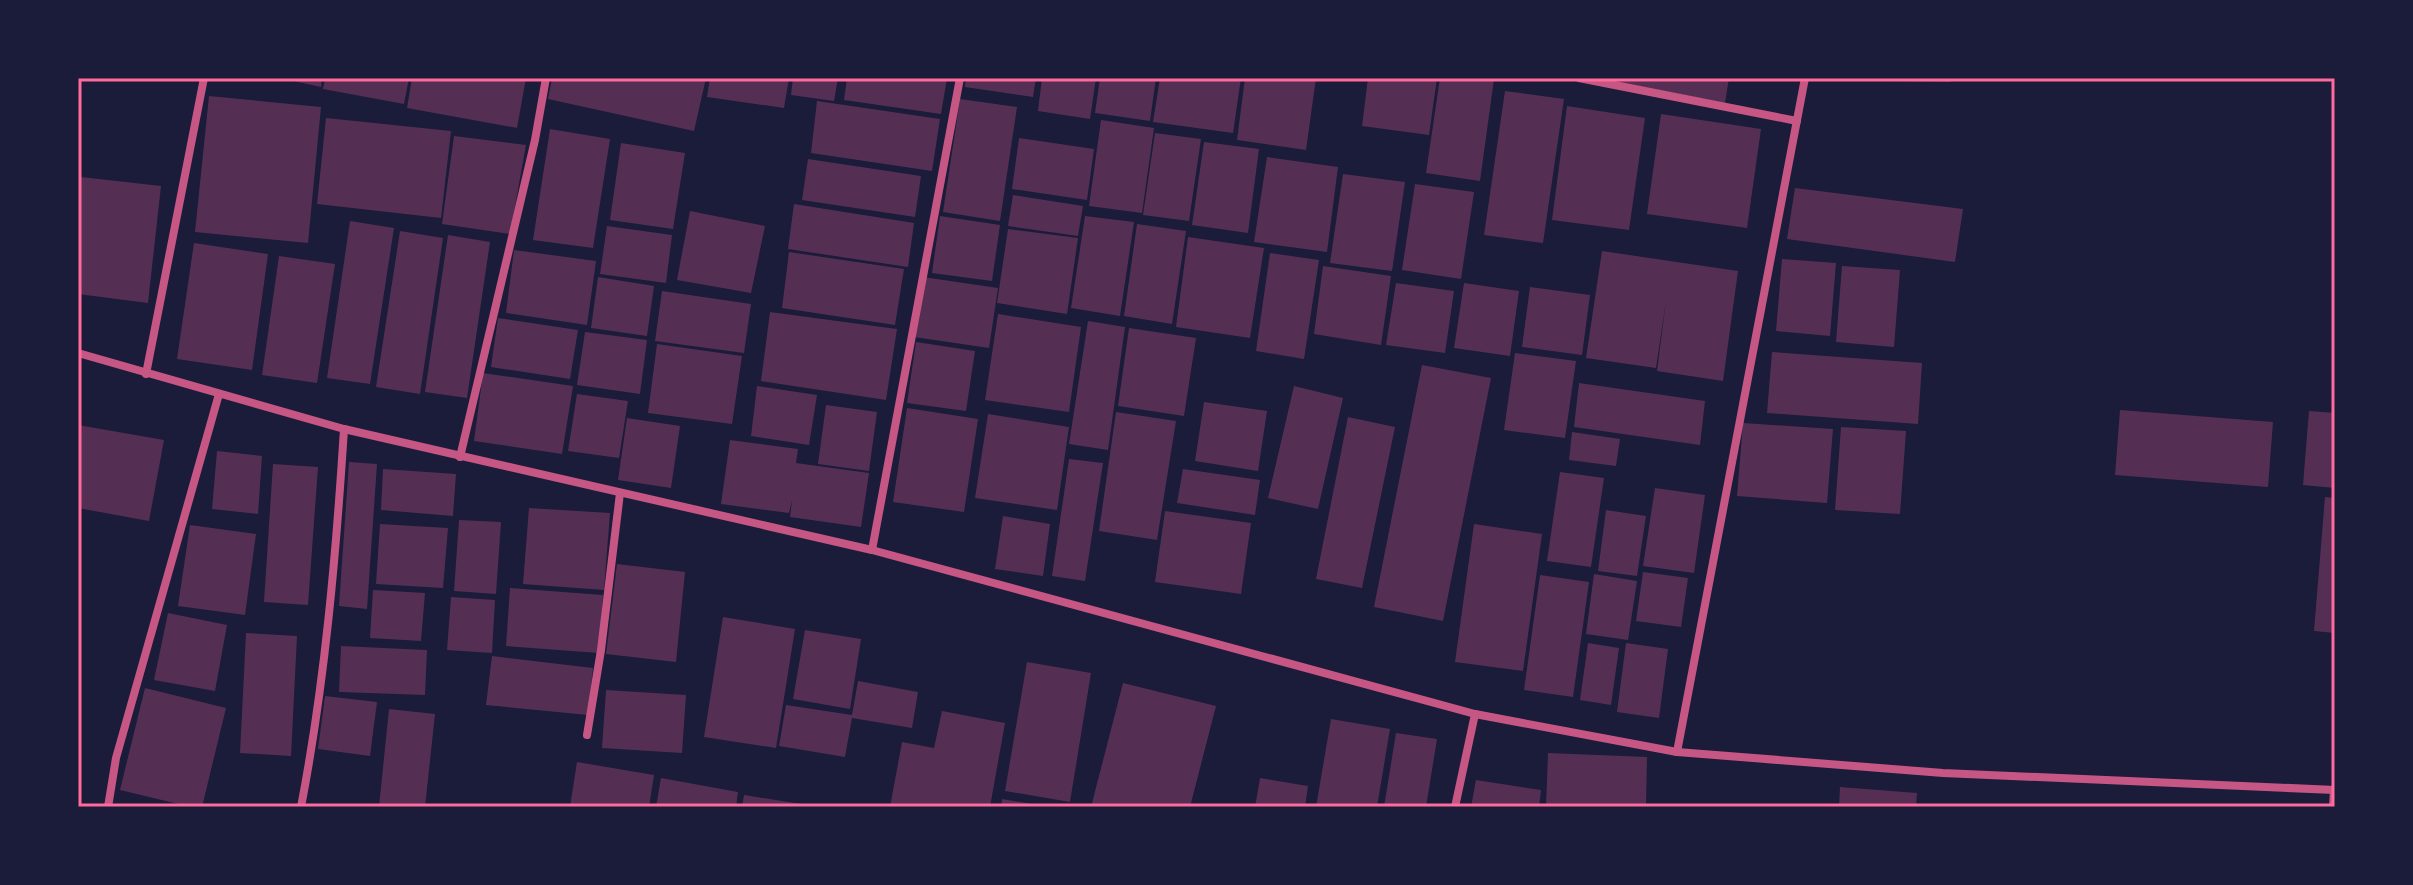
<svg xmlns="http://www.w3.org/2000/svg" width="2413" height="885" viewBox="0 0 2413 885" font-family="Manrope,sans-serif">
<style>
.building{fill:#542f53}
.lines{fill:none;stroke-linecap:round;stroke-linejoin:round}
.minor{stroke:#c65784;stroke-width:8}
.neatline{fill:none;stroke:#ff6b9d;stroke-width:3}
</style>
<rect width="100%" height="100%" fill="#1b1b3a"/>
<g class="building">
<polygon points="280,78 322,78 321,87"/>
<polygon points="325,78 409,78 404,104 323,89"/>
<polygon points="412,78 526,78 517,128 407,108"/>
<polygon points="552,78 706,78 694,131 548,99"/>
<polygon points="710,78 789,78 784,108 707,97"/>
<polygon points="793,78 838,78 834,101 791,95"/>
<polygon points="847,78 947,78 941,114 844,100"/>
<polygon points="966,78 1036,78 1033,97 965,87"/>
<polygon points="1042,78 1096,78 1090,119 1038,111"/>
<polygon points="1100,78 1156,78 1150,121 1095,113"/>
<polygon points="1160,78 1241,78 1233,133 1153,122"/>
<polygon points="1245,78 1316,78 1306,150 1237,140"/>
<polygon points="1368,78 1437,78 1429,135 1362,126"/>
<polygon points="1440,78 1494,79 1480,181 1426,173"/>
<polygon points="1597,78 1729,78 1725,103"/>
<polygon points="1887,78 1951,78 1951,82 1887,81"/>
<polygon points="1505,91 1564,99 1543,243 1484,235"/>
<polygon points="209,96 321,107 308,243 195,232"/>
<polygon points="960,99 1017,107 1000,221 943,212"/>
<polygon points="817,101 940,119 932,171 811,153"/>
<polygon points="1567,106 1645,118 1629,230 1552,220"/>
<polygon points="1661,114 1761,129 1747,228 1647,214"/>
<polygon points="326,118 451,131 441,218 317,204"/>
<polygon points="1101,120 1154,128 1142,213 1089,206"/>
<polygon points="550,129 610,139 593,248 533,240"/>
<polygon points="1155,133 1201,139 1189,221 1143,215"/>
<polygon points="454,136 526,145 510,234 442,224"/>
<polygon points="1019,138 1094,149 1087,200 1012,189"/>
<polygon points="1204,142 1259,149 1248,233 1192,225"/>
<polygon points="621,143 685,153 673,229 610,220"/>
<polygon points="1267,157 1338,167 1327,252 1254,242"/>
<polygon points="808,159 921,176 915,217 802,200"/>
<polygon points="1343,174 1405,182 1392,271 1330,263"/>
<polygon points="81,177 161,186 148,303 78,294 78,205"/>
<polygon points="1415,184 1474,192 1461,279 1402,270"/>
<polygon points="1795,188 1963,209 1955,262 1787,239"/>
<polygon points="1013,195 1083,206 1078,236 1008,226"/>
<polygon points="794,204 914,223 908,267 788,249"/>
<polygon points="690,211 765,226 751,293 677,280"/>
<polygon points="940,216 1000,225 992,281 932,273"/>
<polygon points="1085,216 1134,222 1120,316 1071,308"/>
<polygon points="350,221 394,228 370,384 327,378"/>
<polygon points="1137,224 1186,231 1172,324 1124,316"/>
<polygon points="607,226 672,235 666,283 600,274"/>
<polygon points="1008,229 1078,238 1067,314 997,303"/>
<polygon points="400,231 443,238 420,394 376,387"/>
<polygon points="448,235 490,242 467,398 425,392"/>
<polygon points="1188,237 1264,248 1250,338 1176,327"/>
<polygon points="194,243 268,254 252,370 177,359"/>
<polygon points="514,250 596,261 587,325 506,313"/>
<polygon points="1602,251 1738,271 1723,381 1657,371 1666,301 1656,368 1586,358"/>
<polygon points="789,252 904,269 895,325 782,308"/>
<polygon points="1270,253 1319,260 1304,359 1256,351"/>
<polygon points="279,256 335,264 317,383 262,375"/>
<polygon points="1782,259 1836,263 1830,336 1776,331"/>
<polygon points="1323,266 1391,276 1381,345 1314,334"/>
<polygon points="1842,266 1900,270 1894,347 1836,342"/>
<polygon points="598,277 654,286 647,336 591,328"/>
<polygon points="923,277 998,288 989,348 914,337"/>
<polygon points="1396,283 1454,291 1445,353 1386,345"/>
<polygon points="1464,283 1519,291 1510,356 1454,348"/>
<polygon points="1530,287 1590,295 1582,355 1522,347"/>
<polygon points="662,291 751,304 744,353 655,341"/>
<polygon points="770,312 897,329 886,400 761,381"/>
<polygon points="998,314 1081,327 1069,412 985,400"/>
<polygon points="498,318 578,330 570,379 491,367"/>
<polygon points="1088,321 1125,327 1108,450 1069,444"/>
<polygon points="1129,328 1196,338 1184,416 1118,406"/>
<polygon points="585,332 647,340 640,394 577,385"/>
<polygon points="916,342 975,351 966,411 907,403"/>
<polygon points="657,344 742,356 732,424 648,413"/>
<polygon points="1772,352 1922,363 1918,424 1767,413"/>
<polygon points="1515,353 1576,361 1565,438 1504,430"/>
<polygon points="1422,365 1491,378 1443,621 1374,607"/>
<polygon points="483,373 573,386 562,454 474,441"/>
<polygon points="1579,383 1705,401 1700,445 1574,427"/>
<polygon points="757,386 817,395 809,445 751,436"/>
<polygon points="1294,386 1343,398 1318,509 1268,498"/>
<polygon points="577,394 628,401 619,458 568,451"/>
<polygon points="1204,402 1267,411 1258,471 1195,461"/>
<polygon points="826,405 877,412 869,471 818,464"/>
<polygon points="907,408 978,419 964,512 893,502"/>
<polygon points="2120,410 2273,422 2268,487 2115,475"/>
<polygon points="2309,411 2335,413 2335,488 2303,485"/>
<polygon points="1116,412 1176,421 1157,540 1099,531"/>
<polygon points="988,414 1069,427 1057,510 975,498"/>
<polygon points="1348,417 1395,427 1362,588 1316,579"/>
<polygon points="627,418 680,426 671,488 618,480"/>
<polygon points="1743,423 1833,429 1827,503 1737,496"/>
<polygon points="78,425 164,440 149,521 78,508"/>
<polygon points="1841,427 1906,431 1900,514 1835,510"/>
<polygon points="1572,432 1620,439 1616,466 1569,460"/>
<polygon points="730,440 798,449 796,463 869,473 861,527 790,517 792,500 789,513 721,504"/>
<polygon points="217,451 262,456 258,514 212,509"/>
<polygon points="1069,459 1103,463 1085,581 1052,576"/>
<polygon points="349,462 377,464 367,609 339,606"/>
<polygon points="273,464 318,467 308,605 264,602"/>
<polygon points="383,469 456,474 453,516 381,510"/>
<polygon points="1183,469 1260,480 1255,515 1177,503"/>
<polygon points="1560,472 1604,478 1591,567 1547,561"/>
<polygon points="1655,488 1705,495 1694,573 1643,566"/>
<polygon points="2325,497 2335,498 2335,633 2314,631"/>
<polygon points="529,508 610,513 604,590 523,584"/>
<polygon points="1606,510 1646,516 1637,576 1598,571"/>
<polygon points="1165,511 1251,523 1241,594 1155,582"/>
<polygon points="1003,516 1050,524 1043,576 995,569"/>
<polygon points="459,520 501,522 496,594 454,591"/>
<polygon points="380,524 448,528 443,588 376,584"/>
<polygon points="1474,524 1542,534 1523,671 1455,662"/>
<polygon points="190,525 256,534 245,615 178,606"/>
<polygon points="617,564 685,572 676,662 606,654"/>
<polygon points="1643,572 1688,578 1681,627 1636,621"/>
<polygon points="1594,574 1637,581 1628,640 1586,634"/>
<polygon points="1540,575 1589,582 1573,697 1524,690"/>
<polygon points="510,588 603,595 599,653 506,646"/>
<polygon points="373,590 425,593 421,641 370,638"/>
<polygon points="451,597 495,600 492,653 447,650"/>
<polygon points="168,613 227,625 215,691 154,680"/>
<polygon points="723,617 795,629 776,748 704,737"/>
<polygon points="805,630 861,639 850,709 793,699"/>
<polygon points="246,633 297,636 291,756 240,753"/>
<polygon points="1588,643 1619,648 1611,705 1580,700"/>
<polygon points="1626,643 1668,649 1659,718 1617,712"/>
<polygon points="341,646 427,650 425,695 339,692"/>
<polygon points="492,656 593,668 588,715 486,705"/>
<polygon points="1027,662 1091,673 1070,802 1005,791"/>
<polygon points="858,681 918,692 912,728 852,718 845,757 779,746 786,705 852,715"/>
<polygon points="1123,683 1216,706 1190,807 1091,807"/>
<polygon points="145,688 226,708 202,807 191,807 120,790"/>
<polygon points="606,690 686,695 682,753 602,748"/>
<polygon points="325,696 377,702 370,756 318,749"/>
<polygon points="389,709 435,714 425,807 379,807"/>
<polygon points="942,711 1005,723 990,807 890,807 902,742 934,748"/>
<polygon points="1331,719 1390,729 1377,807 1316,807"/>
<polygon points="1396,733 1437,739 1426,807 1384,807"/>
<polygon points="1548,753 1647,757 1646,807 1546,807"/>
<polygon points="577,762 654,775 649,807 570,807"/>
<polygon points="661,778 738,792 736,807 656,807"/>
<polygon points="1260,778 1308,786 1305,807 1255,807"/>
<polygon points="1476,780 1541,790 1539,807 1471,807"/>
<polygon points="1840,787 1917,793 1916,807 1839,807"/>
<polygon points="744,795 807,805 806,807 742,807"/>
<polygon points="1002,799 1038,805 1038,807 1001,807"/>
</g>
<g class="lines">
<g class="minor">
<polyline points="1579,78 1797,121"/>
<polyline points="78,353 344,429 872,550 1475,714 1677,752 1943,773 2335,790"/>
<polyline points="146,374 204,78"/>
<polyline points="460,457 535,140 546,78"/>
<polyline points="872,550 960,78"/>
<polyline points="587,735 601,650 620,493"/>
<polyline points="1677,752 1805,78"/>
<polyline points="108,807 116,758 219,394"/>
<path d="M301,807C325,682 336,555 344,429"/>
<polyline points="1455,807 1475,714"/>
<polyline points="2333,807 2334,790"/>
</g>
</g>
<rect width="2413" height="885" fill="none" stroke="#1b1b3a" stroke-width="160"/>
<rect x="80" y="80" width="2253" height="725" class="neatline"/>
</svg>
